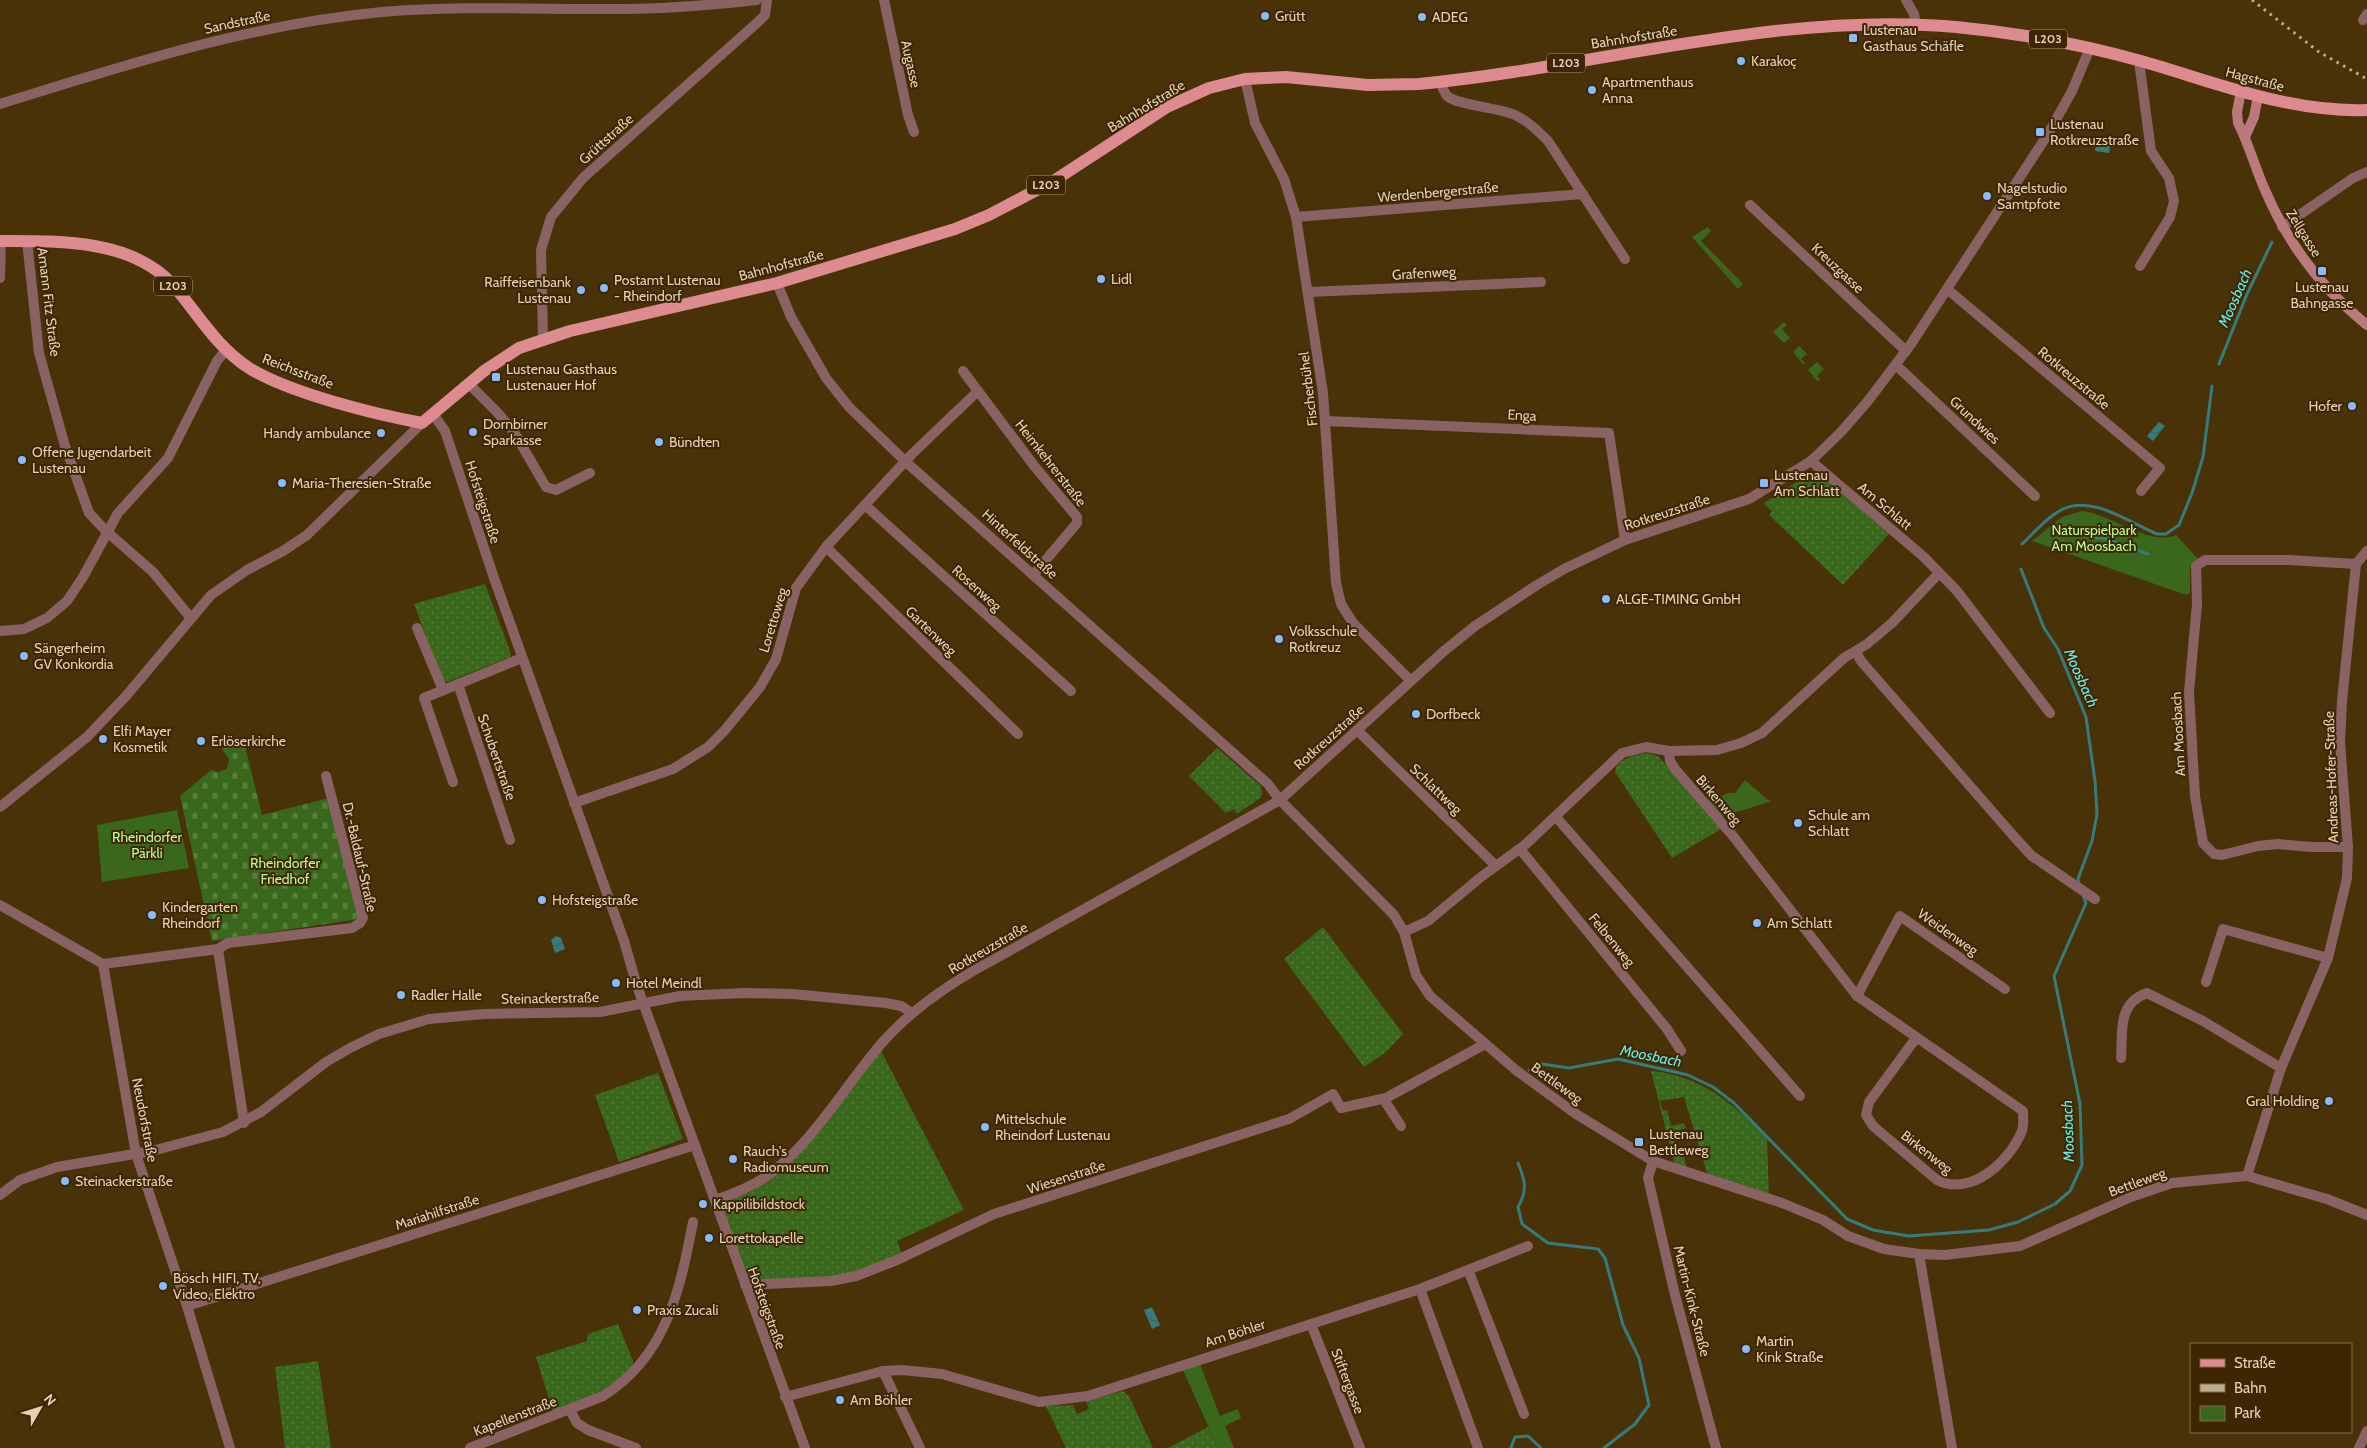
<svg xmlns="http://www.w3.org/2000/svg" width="2367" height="1448" viewBox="0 0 2367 1448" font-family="Cabin,sans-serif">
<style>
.grass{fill:url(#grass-dots)}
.cemetery{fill:url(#cemetery-stones)}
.green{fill:#39681c}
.water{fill:url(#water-waves)}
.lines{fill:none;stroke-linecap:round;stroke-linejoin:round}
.stream{stroke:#357d7d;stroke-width:3}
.street{stroke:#8b6264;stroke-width:10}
.secondary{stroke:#b9797d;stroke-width:10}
.primary{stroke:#dd8b90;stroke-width:12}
.rail{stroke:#bfab8e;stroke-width:3;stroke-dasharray:2.5 5;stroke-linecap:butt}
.poi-dot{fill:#89bafc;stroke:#3e2700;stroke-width:2}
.labels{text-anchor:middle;stroke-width:4;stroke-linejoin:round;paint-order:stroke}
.shield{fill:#3e2700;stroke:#b29d80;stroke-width:1}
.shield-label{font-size:12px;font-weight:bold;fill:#e3d0b7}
.poi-label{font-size:14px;fill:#e3d0b7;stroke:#3e2700;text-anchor:start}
.street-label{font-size:14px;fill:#e3d0b7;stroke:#3e2700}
.park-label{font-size:14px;fill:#b7fb95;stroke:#3e2700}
.water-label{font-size:15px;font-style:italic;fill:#61ebec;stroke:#3e2700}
</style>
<defs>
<pattern id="grass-dots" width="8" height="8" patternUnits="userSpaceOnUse" patternTransform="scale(1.25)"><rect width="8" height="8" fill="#39681c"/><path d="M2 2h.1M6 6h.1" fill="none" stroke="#567d3b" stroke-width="1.8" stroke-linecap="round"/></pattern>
<pattern id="cemetery-stones" width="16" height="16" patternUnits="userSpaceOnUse" patternTransform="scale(1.25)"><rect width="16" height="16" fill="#39681c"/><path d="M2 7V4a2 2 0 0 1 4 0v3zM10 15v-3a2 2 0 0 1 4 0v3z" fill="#567d3b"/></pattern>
<pattern id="water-waves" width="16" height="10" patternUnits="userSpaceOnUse" patternTransform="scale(1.25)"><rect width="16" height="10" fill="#357d7d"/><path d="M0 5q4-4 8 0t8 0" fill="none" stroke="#3b6461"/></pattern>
</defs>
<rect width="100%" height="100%" fill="#493108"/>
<g class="grass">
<polygon points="1809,474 1821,476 1889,534 1843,585 1769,515 1772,511 1764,503"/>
<polygon points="485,584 511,654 510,657 447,682 443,681 414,604"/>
<polygon points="1217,748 1261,786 1262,795 1260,798 1237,814 1234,809 1226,813 1189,776"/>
<path d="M1647,753L1658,756L1721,829L1672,858L1615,772C1617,758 1635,755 1647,753Z"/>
<polygon points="1323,927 1403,1034 1386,1052 1364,1067 1284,959"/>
<polygon points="879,1047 964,1210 897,1241 903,1257 850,1278 745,1285 715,1200 778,1167"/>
<path d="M1651,1071C1700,1075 1734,1104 1767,1138L1769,1197L1708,1176L1684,1097L1660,1101L1663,1111L1667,1110L1671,1126L1684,1123L1686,1128L1672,1132L1678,1151L1682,1150L1687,1169L1675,1165Z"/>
<polygon points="658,1073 683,1139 619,1162 595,1095"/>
<polygon points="618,1324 633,1361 632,1369 601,1392 553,1412 536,1357 587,1341 588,1334"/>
<polygon points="318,1361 331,1448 285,1448 275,1367"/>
<polygon points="1123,1391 1129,1396 1153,1448 1066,1448 1046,1406 1073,1405 1077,1414 1089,1409 1086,1401"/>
<polygon points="1208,1427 1218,1448 1168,1448"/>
</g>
<polygon class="cemetery" points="243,738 262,815 329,798 359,919 212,941 180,796 211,770 218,772 227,769 229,759 222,749 234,741"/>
<g class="green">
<polygon points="1708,227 1711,231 1701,241 1743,284 1738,289 1692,237"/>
<polygon points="1784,322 1787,325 1782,329 1790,338 1784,343 1773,332"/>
<polygon points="1799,346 1807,354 1801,359 1805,363 1803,364 1793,352"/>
<polygon points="1817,362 1824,369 1817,376 1820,380 1818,382 1808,370"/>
<path d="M2082,511C2112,514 2148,547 2176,535L2201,562L2190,567V593L2186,595L2032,541L2062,517Z"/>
<polygon points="1745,780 1768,800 1772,801 1721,817 1706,799 1712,801 1728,793 1735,793"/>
<polygon points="177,810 189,868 102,882 97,825"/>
<polygon points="1200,1364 1220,1416 1238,1409 1241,1418 1225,1426 1234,1448 1218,1448 1183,1370"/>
</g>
<g class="water">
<polygon points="2096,144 2110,146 2109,153 2095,151"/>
<polygon points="2159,422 2165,426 2153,441 2147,436"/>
<polygon points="556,936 561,938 565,949 555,953 551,940"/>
<polygon points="1152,1307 1160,1325 1152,1329 1144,1310"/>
</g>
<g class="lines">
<g class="stream">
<polyline points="2219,364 2247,294 2272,242"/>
<polyline points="2084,535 2107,539 2148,554"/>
<path d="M2022,544C2035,532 2047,517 2063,509C2093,495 2130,523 2157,534H2166L2179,525L2192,493L2203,457L2212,386"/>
<polyline points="2021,569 2044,628 2058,649 2086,717 2095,781 2097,814 2092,841 2078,879 2079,885"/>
<polyline points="1529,1070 1542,1064 1569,1068 1618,1059 1688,1075 1713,1087 1734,1103 1847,1219 1873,1230 1909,1236 1989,1230 2018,1222 2055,1204 2070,1191 2082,1165 2080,1104 2054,976 2086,903 2083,895"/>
<path d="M1518,1163C1525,1180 1528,1190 1518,1207L1522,1224L1548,1243L1598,1249L1605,1258L1623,1325L1639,1358L1649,1405L1635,1424L1604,1448"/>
<polyline points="1511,1448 1515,1437 1528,1436 1541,1448"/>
</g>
<g class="street">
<polyline points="884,0 908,115 914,132"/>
<polyline points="1906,0 1914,14 1916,25"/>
<polyline points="2363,20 2367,14"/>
<polyline points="2139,61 2151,151 2169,178 2174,201 2170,217 2140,266"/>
<polyline points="1245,79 1255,123 1284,179 1296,217 1323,393 1336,583 1341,604 1353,623 1410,680"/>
<path d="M1440,82C1442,86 1444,92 1447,96C1457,105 1499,108 1515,115C1528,121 1538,131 1548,141L1625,259"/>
<path d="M0,104C126,65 251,24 382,12C465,5 547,10 630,9C672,8 715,5 757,0"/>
<polyline points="1750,205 1906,351"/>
<polyline points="1296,217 1583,194"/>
<polyline points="2282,227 2353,178 2367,172"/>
<polyline points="27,241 39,353 65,446 89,513 106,531 153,572 190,617"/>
<polyline points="0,278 1,241"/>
<polyline points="777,283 791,317 826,378 849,407 906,462 1268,784 1280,800 1394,915 1404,932 1416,975 1430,996 1517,1071 1576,1114 1653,1161 1782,1203 1823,1220 1848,1236 1884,1249 1919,1254 1945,1255 2020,1246 2131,1197 2172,1183 2247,1176 2327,1199 2367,1215"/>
<polyline points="1947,289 2160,468 2141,491"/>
<polyline points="1308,292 1541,282"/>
<polyline points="543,339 541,250 551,217 583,178 759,21 765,15 767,0"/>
<polyline points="1896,365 2035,496"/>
<polyline points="963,371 978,391"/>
<polyline points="469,384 497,412 514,432 546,487 556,490 590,473"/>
<polyline points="433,414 445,431 494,578 624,941 637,986 805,1448"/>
<polyline points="1326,421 1609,433 1625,540"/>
<polyline points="1811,461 1924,557 1957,591 2050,713"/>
<polyline points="865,505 1071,691"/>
<polyline points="826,547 1018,734"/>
<polyline points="417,628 443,690"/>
<polyline points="0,631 24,629 47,618 67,601 83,577 118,513 168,458 217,361 226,350"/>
<polyline points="1856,652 1861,661 2017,840 2032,856 2095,899"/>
<polyline points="458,684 510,840"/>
<polyline points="1358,731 1496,866"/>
<path d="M1669,751L1670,761L1675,769L1733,836L1857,996L2023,1111C2023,1117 2024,1125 2022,1131C2009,1162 1971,1197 1937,1180L1873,1126L1866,1115L1869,1102L1916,1038"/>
<polyline points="453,782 424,698 522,658"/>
<polyline points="574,803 673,769 708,747 725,730 760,687 776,659 796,588 826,547 912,454 978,391 1035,467 1077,517 1077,523 1034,574"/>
<polyline points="0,807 87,737 126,696 211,595 247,570 283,551 307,535 422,423"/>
<polyline points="1556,817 1800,1096"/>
<polyline points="2348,847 2311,847 2278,844 2258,846 2222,855 2214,854 2203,843 2195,796 2189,692 2197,604 2196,566 2205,560 2289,560 2356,564"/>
<polyline points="1520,849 1667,1029 1681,1051"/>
<polyline points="0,905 103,964 136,1154 187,1306 230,1448"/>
<polyline points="1404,932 1428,921 1481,877 1526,844 1622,753 1646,747 1669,751 1717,750 1741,743 1762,733 1844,658 1867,644 1892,623 1939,573"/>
<polyline points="218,949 244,1123"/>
<polyline points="103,964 218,949 228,943 352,928 360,923 363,918 326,776"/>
<polyline points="2206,982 2223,929 2328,958"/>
<polyline points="1857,996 1900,916 2005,989"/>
<path d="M2121,1058C2123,1030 2117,1004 2147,993L2203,1021L2281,1068"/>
<polyline points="1401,1126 1386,1103 1386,1098 1485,1044"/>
<polyline points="1653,1161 1648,1178 1675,1295 1716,1448"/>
<polyline points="2247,1176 2281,1068 2328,958 2347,878 2348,847 2340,742 2342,701 2356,564 2367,551"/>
<polyline points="0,1195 20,1180 57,1167 152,1151 223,1132 261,1112 326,1062 350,1048 379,1034 429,1019 484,1014 600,1012 680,996 744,993 793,994 886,1003 901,1006 912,1013"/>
<path d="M715,1200C733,1194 751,1187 767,1176C812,1144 845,1086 881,1044C907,1014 939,991 973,971L1280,800L1444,651L1475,626L1537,585L1564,569L1625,540L1749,499L1811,461L1841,432L1868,401L1911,344L2048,134L2072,91L2090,48"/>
<polyline points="1919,1254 1952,1448"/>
<polyline points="1469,1272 1524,1414"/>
<polyline points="745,1285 831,1281 856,1276 897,1260 994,1214 1289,1119 1333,1094 1341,1108 1386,1098"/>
<polyline points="1420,1289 1478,1448"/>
<polyline points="187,1306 695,1145"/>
<polyline points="1311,1324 1360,1448"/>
<polyline points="883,1371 920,1448"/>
<polyline points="785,1397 883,1371 902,1370 942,1374 1039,1402 1088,1396 1420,1289 1528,1246"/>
<polyline points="570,1410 577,1423 588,1430 636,1448"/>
<path d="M470,1448L603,1396C666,1357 680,1290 693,1222"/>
<polyline points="2359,1448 2367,1431"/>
</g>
<g class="secondary">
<path d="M2241,91L2237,112L2238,123C2249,144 2255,168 2265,190C2288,244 2322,289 2367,325"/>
<polyline points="2245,137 2254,117 2258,96"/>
</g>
<path class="primary" d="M0,241C57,241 131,239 172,284C198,313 215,346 249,368C289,393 374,414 422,423L484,371L519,348L570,331L777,283L955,229L989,215L1052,182L1167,107L1209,88L1245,79L1265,78L1286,77L1368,85L1419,84C1598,67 1775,11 1956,27C2019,33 2081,44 2141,61C2215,82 2289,113 2367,110"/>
<polyline class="rail" points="2252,0 2319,52 2367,79"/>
</g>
<g class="poi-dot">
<circle cx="1265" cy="16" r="5"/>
<circle cx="1422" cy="17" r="5"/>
<rect x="1848" y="33" width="10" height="10" rx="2.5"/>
<circle cx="1741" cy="61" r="5"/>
<circle cx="1592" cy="90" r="5"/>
<rect x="2035" y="127" width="10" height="10" rx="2.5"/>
<circle cx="1987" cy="196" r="5"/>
<rect x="2317" y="266" width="10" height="10" rx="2.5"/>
<circle cx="1101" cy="279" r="5"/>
<circle cx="604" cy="288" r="5"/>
<circle cx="581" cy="290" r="5"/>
<rect x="491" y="372" width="10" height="10" rx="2.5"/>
<circle cx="2352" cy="406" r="5"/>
<circle cx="473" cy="432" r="5"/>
<circle cx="381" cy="433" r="5"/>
<circle cx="659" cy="442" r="5"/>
<circle cx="22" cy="460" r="5"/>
<circle cx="282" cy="483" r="5"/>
<rect x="1759" y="478" width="10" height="10" rx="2.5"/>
<circle cx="1606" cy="599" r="5"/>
<circle cx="1279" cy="639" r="5"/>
<circle cx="24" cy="656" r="5"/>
<circle cx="1416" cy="714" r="5"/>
<circle cx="103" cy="739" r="5"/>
<circle cx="201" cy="741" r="5"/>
<circle cx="1798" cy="823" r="5"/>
<circle cx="542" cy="900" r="5"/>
<circle cx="152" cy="915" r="5"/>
<circle cx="1757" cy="923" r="5"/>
<circle cx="616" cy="983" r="5"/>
<circle cx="401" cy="995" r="5"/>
<circle cx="2329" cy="1101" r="5"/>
<circle cx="985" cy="1127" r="5"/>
<rect x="1634" y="1137" width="10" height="10" rx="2.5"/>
<circle cx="733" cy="1159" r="5"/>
<circle cx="65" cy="1181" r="5"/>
<circle cx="703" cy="1204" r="5"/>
<circle cx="709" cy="1238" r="5"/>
<circle cx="163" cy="1286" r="5"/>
<circle cx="637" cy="1310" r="5"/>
<circle cx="1746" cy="1349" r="5"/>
<circle cx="840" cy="1400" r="5"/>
</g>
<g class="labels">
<g class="shield">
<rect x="2029" y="29.5" width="38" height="19" rx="4"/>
<rect x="1547" y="53.5" width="38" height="19" rx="4"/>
<rect x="1027" y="175.5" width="38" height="19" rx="4"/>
<rect x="154" y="276.5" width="38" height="19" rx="4"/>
</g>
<g class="shield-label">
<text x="2048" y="43">L203</text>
<text x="1566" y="67">L203</text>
<text x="1046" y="189">L203</text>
<text x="173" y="290">L203</text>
</g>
<g class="poi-label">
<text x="1275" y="21">Grütt</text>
<text x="1432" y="22">ADEG</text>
<text x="1863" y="35">Lustenau<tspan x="1863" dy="16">Gasthaus Schäfle</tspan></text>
<text x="1751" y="66">Karakoç</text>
<text x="1602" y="87">Apartmenthaus<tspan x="1602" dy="16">Anna</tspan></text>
<text x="2050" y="129">Lustenau<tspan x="2050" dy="16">Rotkreuzstraße</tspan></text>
<text x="1997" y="193">Nagelstudio<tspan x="1997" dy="16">Samtpfote</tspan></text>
<text x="1111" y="284">Lidl</text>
<text x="614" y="285">Postamt Lustenau<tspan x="614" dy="16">- Rheindorf</tspan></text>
<text x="571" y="287" text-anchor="end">Raiffeisenbank<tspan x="571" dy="16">Lustenau</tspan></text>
<text x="2322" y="292" text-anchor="middle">Lustenau<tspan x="2322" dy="16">Bahngasse</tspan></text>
<text x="506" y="374">Lustenau Gasthaus<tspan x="506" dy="16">Lustenauer Hof</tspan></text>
<text x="2342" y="411" text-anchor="end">Hofer</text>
<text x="483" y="429">Dornbirner<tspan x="483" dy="16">Sparkasse</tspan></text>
<text x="371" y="438" text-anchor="end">Handy ambulance</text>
<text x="669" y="447">Bündten</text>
<text x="32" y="457">Offene Jugendarbeit<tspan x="32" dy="16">Lustenau</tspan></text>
<text x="1774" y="480">Lustenau<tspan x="1774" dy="16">Am Schlatt</tspan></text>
<text x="292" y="488">Maria-Theresien-Straße</text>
<text x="1616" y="604">ALGE-TIMING GmbH</text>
<text x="1289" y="636">Volksschule<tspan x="1289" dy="16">Rotkreuz</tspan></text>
<text x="34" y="653">Sängerheim<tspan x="34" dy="16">GV Konkordia</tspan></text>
<text x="1426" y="719">Dorfbeck</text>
<text x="113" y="736">Elfi Mayer<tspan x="113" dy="16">Kosmetik</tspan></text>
<text x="211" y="746">Erlöserkirche</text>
<text x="1808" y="820">Schule am<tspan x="1808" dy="16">Schlatt</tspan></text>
<text x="552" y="905">Hofsteigstraße</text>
<text x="162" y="912">Kindergarten<tspan x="162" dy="16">Rheindorf</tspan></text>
<text x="1767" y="928">Am Schlatt</text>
<text x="626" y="988">Hotel Meindl</text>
<text x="411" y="1000">Radler Halle</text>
<text x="2319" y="1106" text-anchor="end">Gral Holding</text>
<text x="995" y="1124">Mittelschule<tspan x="995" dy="16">Rheindorf Lustenau</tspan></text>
<text x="1649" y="1139">Lustenau<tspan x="1649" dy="16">Bettleweg</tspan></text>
<text x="743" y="1156">Rauch's<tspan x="743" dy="16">Radiomuseum</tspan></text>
<text x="75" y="1186">Steinackerstraße</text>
<text x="713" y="1209">Kappilibildstock</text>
<text x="719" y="1243">Lorettokapelle</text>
<text x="173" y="1283">Bösch HIFI, TV,<tspan x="173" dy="16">Video, Elektro</tspan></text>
<text x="647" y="1315">Praxis Zucali</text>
<text x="1756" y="1346">Martin<tspan x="1756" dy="16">Kink Straße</tspan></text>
<text x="850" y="1405">Am Böhler</text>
</g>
<g class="street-label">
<text transform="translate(237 22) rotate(-12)" y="5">Sandstraße</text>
<text transform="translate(1634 37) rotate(-9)" y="5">Bahnhofstraße</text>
<text transform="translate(911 64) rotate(78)" y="5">Augasse</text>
<text transform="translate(2255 79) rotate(15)" y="5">Hagstraße</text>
<text transform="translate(1146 106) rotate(-31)" y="5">Bahnhofstraße</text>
<text transform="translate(606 139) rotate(-42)" y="5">Grüttstraße</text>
<text transform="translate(1438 192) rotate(-5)" y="5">Werdenbergerstraße</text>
<text transform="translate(2304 233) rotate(58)" y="5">Zellgasse</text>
<text transform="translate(781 265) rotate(-15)" y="5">Bahnhofstraße</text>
<text transform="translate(1838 268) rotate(43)" y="5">Kreuzgasse</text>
<text transform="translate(1424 273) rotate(-3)" y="5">Grafenweg</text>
<text transform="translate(49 302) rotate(83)" y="5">Amann Fitz Straße</text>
<text transform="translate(298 371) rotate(21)" y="5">Reichsstraße</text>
<text transform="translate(2074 378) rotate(40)" y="5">Rotkreuzstraße</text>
<text transform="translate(1308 389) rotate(-97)" y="5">Fischerbühel</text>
<text transform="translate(1522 415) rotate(3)" y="5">Enga</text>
<text transform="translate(1975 420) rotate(43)" y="5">Grundwies</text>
<text transform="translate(1051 463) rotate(52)" y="5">Heimkehrerstraße</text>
<text transform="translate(483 502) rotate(72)" y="5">Hofsteigstraße</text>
<text transform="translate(1885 506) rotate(40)" y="5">Am Schlatt</text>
<text transform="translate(1667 512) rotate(-18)" y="5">Rotkreuzstraße</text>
<text transform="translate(1020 544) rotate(42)" y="5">Hinterfeldstraße</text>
<text transform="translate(977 588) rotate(42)" y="5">Rosenweg</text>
<text transform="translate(773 620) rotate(-73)" y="5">Lorettoweg</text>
<text transform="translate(931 631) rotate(44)" y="5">Gartenweg</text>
<text transform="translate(2178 734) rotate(-93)" y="5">Am Moosbach</text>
<text transform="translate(1329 737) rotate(-42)" y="5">Rotkreuzstraße</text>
<text transform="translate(497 757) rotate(71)" y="5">Schubertstraße</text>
<text transform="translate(2331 777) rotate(-92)" y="5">Andreas-Hofer-Straße</text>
<text transform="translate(1436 789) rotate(44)" y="5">Schlattweg</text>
<text transform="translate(1719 800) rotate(49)" y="5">Birkenweg</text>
<text transform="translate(360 857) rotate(77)" y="5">Dr.-Baldauf-Straße</text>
<text transform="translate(1948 932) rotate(35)" y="5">Weidenweg</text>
<text transform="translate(1612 940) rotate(51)" y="5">Felbenweg</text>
<text transform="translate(988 948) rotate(-30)" y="5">Rotkreuzstraße</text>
<text transform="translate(550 998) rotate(-1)" y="5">Steinackerstraße</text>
<text transform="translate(1557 1083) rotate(36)" y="5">Bettleweg</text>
<text transform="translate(145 1120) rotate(79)" y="5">Neudorfstraße</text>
<text transform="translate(1927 1152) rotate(38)" y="5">Birkenweg</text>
<text transform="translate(1066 1177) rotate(-18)" y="5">Wiesenstraße</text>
<text transform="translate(2137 1182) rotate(-20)" y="5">Bettleweg</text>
<text transform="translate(437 1212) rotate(-18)" y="5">Mariahilfstraße</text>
<text transform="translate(1692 1301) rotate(76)" y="5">Martin-Kink-Straße</text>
<text transform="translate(767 1308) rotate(70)" y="5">Hofsteigstraße</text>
<text transform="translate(1235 1333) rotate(-18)" y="5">Am Böhler</text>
<text transform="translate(1348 1381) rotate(69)" y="5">Stiftergasse</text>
<text transform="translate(515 1416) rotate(-21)" y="5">Kapellenstraße</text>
</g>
<g class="park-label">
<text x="2094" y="535">Naturspielpark<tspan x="2094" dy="16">Am Moosbach</tspan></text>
<text x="147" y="842">Rheindorfer<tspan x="147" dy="16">Pärkli</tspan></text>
<text x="285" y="868">Rheindorfer<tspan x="285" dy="16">Friedhof</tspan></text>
</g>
<g class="water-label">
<text transform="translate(2235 298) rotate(-66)" y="5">Moosbach</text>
<text transform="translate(2081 678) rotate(66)" y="5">Moosbach</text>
<text transform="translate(1651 1056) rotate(11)" y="5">Moosbach</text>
<text transform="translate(2068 1131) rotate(-92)" y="5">Moosbach</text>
</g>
</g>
<rect x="2190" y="1343" width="162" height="90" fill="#3e2700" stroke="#806b49"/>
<rect x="2200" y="1359" width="25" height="8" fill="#dd8b90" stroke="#806b49"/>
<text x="2234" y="1368" font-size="15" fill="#e3d0b7">Straße</text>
<rect x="2200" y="1384" width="25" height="8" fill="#bfab8e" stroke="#806b49"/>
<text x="2234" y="1393" font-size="15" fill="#e3d0b7">Bahn</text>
<rect x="2200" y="1406" width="25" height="15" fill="#39681c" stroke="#806b49"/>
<text x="2234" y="1418" font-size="15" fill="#e3d0b7">Park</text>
<g transform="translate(40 1408) rotate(51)" stroke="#3e2700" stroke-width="4" paint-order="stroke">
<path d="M0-4L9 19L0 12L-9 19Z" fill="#e3d0b7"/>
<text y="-8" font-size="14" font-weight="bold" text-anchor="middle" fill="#e3d0b7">N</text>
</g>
</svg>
